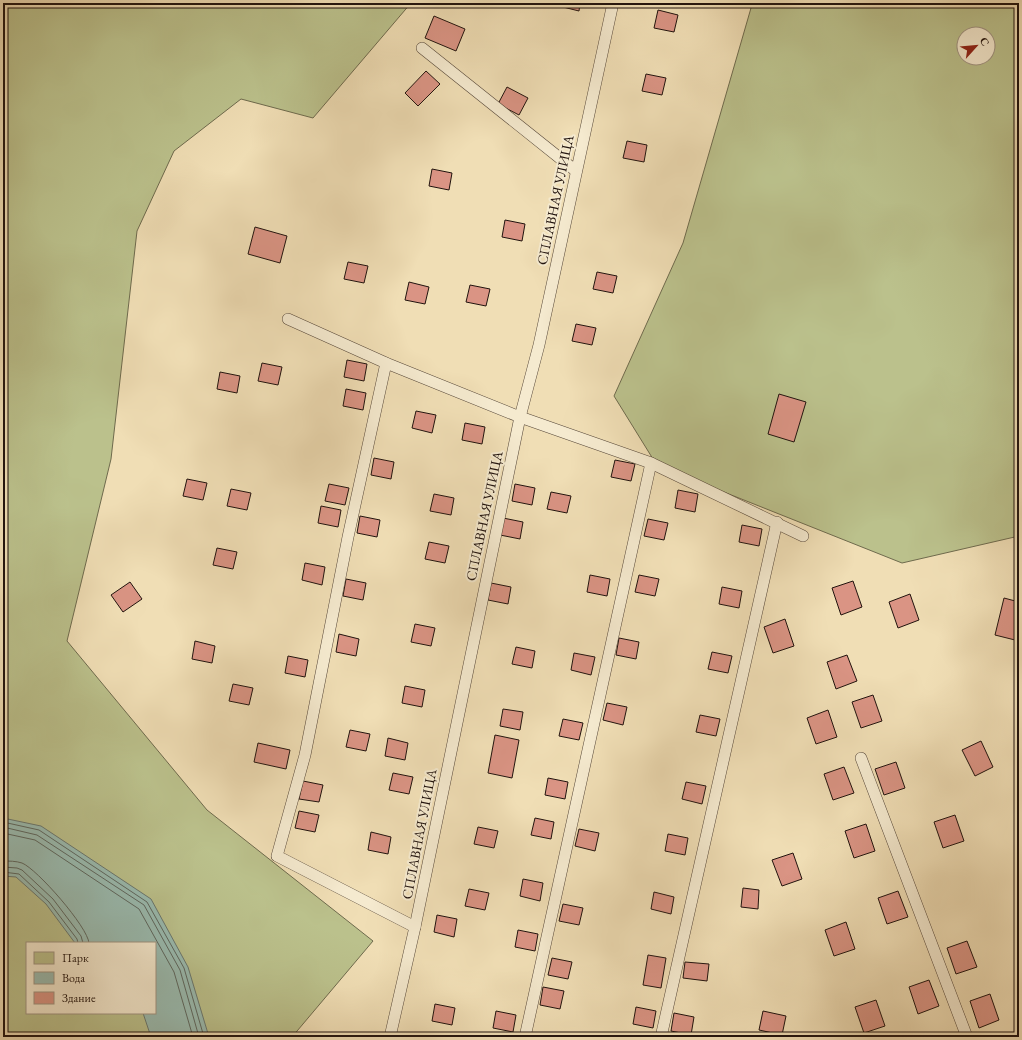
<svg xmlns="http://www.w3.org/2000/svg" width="1022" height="1040" viewBox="0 0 1022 1040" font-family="'EB Garamond',serif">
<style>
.green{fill:#bbc18c;stroke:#6e6a4d;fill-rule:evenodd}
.water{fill:#9abcb1;stroke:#6a7870}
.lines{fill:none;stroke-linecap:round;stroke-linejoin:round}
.shore{stroke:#5e6860;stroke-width:1}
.building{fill:#da9484;stroke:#21130e}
.lane-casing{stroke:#554638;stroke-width:12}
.lane{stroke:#f5eacf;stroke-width:11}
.labels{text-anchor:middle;stroke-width:4;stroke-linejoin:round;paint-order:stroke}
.street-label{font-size:14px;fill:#21130e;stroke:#f5eacf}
</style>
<rect width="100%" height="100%" fill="#f0deb5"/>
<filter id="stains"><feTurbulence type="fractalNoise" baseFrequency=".005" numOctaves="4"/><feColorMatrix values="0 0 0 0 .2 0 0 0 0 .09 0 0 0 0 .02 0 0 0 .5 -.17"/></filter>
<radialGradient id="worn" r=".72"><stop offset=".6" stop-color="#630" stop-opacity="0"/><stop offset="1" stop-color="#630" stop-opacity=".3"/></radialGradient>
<g class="green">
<path d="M3,3H411L313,118L241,99L174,151L137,231L111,459L67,641L207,810L373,941L292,1037H3ZM27,943H155V1013H27Z"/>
<path d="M751,3H1019V536L902,563L651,463L653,459L614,396L683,243L751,8ZM964,34H988V58H964Z"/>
</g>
<polygon class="water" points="3,818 41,826 151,899 188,967 209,1037 151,1037 143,1013 155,1013 155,943 75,943 46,904 16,877 3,876"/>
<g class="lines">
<g class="shore">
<polyline points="3,822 39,830 147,902 184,968 204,1037"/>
<polyline points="3,827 37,835 144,905 180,970 199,1037"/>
<polyline points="3,833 35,840 139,909 174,972 193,1037"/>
<path d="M3,861C9,861 16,861 22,863C37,869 88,927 89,943"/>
<polyline points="3,867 17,868 22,870 53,899 81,936 83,943"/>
<polyline points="3,872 19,874 49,902 77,939 78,943"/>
</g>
</g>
<g class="building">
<polygon points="560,3 580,3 579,11 559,6"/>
<polygon points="658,10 678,15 674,32 654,28"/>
<polygon points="434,16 465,29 456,51 425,38"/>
<polygon points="426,71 440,84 418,106 405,93"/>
<polygon points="646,74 666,78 662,95 642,91"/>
<polygon points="507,87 528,98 519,115 498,104"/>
<polygon points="627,141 647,145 644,162 623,158"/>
<polygon points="432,169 452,173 449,190 429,186"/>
<polygon points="505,220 525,224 522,241 502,237"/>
<polygon points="255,227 287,236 280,263 248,254"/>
<polygon points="348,262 368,266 364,283 344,279"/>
<polygon points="597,272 617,276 613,293 593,289"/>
<polygon points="409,282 429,287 425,304 405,300"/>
<polygon points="470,285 490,289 486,306 466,302"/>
<polygon points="576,324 596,328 592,345 572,341"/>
<polygon points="347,360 367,364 364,381 344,377"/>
<polygon points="262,363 282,367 278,385 258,381"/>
<polygon points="220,372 240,376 237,393 217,389"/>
<polygon points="346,389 366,393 363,410 343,406"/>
<polygon points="779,394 806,402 794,442 768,434"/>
<polygon points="416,411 436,415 432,433 412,428"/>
<polygon points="465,423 485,427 482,444 462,440"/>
<polygon points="374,458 394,462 391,479 371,475"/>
<polygon points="615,460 635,464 631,481 611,477"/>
<polygon points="187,479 207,483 203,500 183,496"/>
<polygon points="329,484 349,488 345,505 325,501"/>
<polygon points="515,484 535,488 532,505 512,501"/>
<polygon points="231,489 251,493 247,510 227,506"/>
<polygon points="678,490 698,494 695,512 675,508"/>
<polygon points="551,492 571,496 567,513 547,509"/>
<polygon points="434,494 454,498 451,515 430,511"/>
<polygon points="321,506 341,510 338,527 318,523"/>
<polygon points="360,516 380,520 377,537 357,533"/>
<polygon points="503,518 523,522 520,539 500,535"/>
<polygon points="648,519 668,523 664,540 644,536"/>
<polygon points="742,525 762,529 759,546 739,542"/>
<polygon points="429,542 449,546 445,563 425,559"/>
<polygon points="217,548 237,552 233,569 213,565"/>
<polygon points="305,563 325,567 322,585 302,580"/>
<polygon points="590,575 610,579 607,596 587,592"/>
<polygon points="639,575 659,579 655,596 635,592"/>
<polygon points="346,579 366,583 363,600 343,596"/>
<polygon points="853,581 862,607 841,615 832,588"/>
<polygon points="130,582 142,599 123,612 111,595"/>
<polygon points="491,583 511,587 508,604 488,600"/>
<polygon points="722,587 742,591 739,608 719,604"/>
<polygon points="910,594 919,620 898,628 889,602"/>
<polygon points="1004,598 1019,602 1019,641 995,635"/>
<polygon points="785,619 794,646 773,653 764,627"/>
<polygon points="415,624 435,628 431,646 411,642"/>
<polygon points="339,634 359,639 356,656 336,652"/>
<polygon points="619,638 639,642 636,659 616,655"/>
<polygon points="195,641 215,646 212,663 192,659"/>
<polygon points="516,647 535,651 532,668 512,664"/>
<polygon points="712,652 732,656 728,673 708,669"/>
<polygon points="574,653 595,657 591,675 571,670"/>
<polygon points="847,655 857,681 836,689 827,662"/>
<polygon points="288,656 308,660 305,677 285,673"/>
<polygon points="233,684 253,688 249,705 229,701"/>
<polygon points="405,686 425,690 422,707 402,703"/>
<polygon points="873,695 882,721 861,728 852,702"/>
<polygon points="607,703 627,707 623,725 603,720"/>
<polygon points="503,709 523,712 520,730 500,726"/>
<polygon points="828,710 837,737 816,744 807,718"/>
<polygon points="700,715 720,719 716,736 696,732"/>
<polygon points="563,719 583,723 579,740 559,736"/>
<polygon points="350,730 370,734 366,751 346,747"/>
<polygon points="495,735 519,740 512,778 488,773"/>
<polygon points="388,738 408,743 405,760 385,756"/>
<polygon points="981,741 993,767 975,776 962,750"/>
<polygon points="258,743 290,750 286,769 254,762"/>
<polygon points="896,762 905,788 884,795 875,769"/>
<polygon points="844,767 854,793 833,800 824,774"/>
<polygon points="393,773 413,777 409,794 389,790"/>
<polygon points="548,778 568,782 565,799 545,795"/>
<polygon points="303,781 323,785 319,802 299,799"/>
<polygon points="686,782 706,786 702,804 682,799"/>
<polygon points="299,811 319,815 315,832 295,828"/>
<polygon points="955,815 964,841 943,848 934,822"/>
<polygon points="535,818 554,822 551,839 531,835"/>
<polygon points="866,824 875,851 854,858 845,831"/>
<polygon points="478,827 498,831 494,848 474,844"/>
<polygon points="579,829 599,833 595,851 575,846"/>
<polygon points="371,832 391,837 388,854 368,850"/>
<polygon points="668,834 688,838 685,855 665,851"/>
<polygon points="793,853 802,879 782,886 772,860"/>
<polygon points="523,879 543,883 540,901 520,896"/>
<polygon points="743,888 759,890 758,909 741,907"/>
<polygon points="469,889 489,893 485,910 465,906"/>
<polygon points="898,891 908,917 887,924 878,898"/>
<polygon points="654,892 674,897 671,914 651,909"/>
<polygon points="563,904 583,908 579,925 559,921"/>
<polygon points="437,915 457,919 454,937 434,932"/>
<polygon points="846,922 855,949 834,956 825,930"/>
<polygon points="518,930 538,934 535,951 515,947"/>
<polygon points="967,941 977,967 956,974 947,948"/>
<polygon points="648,955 666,958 661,988 643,985"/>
<polygon points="552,958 572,962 568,979 548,975"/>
<polygon points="685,962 709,964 707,981 683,978"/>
<polygon points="929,980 939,1006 918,1014 909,987"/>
<polygon points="543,987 564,991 560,1009 540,1005"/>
<polygon points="990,994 999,1020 979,1028 970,1001"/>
<polygon points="876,1000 885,1026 864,1033 855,1007"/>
<polygon points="435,1004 455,1008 452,1025 432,1021"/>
<polygon points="636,1007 656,1011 653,1028 633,1024"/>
<polygon points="496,1011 516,1015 513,1032 493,1028"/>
<polygon points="763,1011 786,1016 782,1035 759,1030"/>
<polygon points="674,1013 694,1017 691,1035 671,1031"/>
</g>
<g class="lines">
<g class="lane-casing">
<g id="lane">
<polyline points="422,48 576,171"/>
<polyline points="288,319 386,363 520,417 651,463 803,536"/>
<polyline points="386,363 348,537 305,755 277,856 415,927"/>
<polyline points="861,758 967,1037"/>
<polyline points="390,1037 415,927 520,417 539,345 613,3"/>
<polyline points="525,1037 651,463"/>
<polyline points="661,1037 777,522"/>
</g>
</g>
<use href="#lane" class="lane"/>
</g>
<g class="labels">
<g class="street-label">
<text transform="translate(555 200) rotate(-78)" y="5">СПЛАВНАЯ УЛИЦА</text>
<text transform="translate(484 516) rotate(-78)" y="5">СПЛАВНАЯ УЛИЦА</text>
<text transform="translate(419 834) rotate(-79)" y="5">СПЛАВНАЯ УЛИЦА</text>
</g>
</g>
<rect width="1022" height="1040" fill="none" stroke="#f0deb5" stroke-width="16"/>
<rect x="4" y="4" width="1014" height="1032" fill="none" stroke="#21130e" stroke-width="2"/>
<rect x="8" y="8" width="1006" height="1024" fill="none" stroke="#21130e"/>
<rect x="26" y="942" width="130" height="72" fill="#f5eacf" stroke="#a09482"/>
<rect x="34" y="952" width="20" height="12" fill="#bbc18c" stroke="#a09482"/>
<text x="62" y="962" font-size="12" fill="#21130e">Парк</text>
<rect x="34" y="972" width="20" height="12" fill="#9abcb1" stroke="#a09482"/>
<text x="62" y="982" font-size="12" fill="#21130e">Вода</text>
<rect x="34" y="992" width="20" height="12" fill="#da9484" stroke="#a09482"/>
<text x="62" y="1002" font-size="12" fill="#21130e">Здание</text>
<g transform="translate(976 46) rotate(63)"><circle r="19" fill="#f5eacf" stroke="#a09482"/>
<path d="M0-3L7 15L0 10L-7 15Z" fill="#8f2418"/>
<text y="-6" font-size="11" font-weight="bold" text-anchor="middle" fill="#21130e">С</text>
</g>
<rect width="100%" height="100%" filter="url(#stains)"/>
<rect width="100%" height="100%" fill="url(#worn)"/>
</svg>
